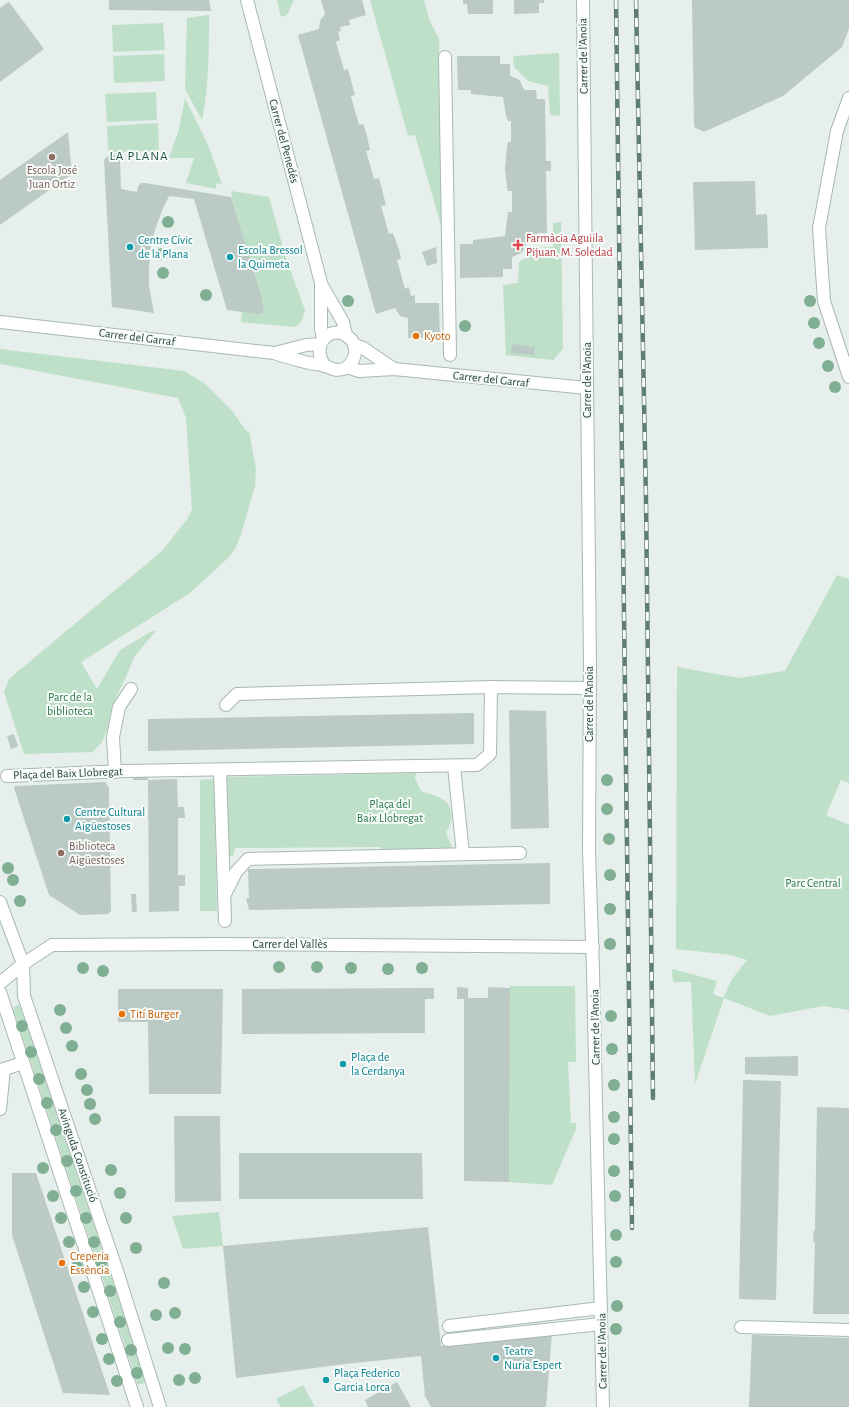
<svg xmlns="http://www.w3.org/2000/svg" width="849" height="1407" viewBox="0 0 849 1407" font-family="'Alegreya Sans',sans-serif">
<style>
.green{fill:#bfe0c8}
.building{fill:#bbcac4}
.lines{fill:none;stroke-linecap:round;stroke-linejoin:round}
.service-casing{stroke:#a8b8b2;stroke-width:14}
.pedestrian-casing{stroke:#a8b8b2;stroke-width:14}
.minor-casing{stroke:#a8b8b2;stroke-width:14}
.tertiary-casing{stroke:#a8b8b2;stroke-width:14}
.service{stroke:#fff;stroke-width:12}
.pedestrian{stroke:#fff;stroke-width:12}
.minor{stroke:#fff;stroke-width:12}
.tertiary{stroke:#fff;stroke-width:12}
.rail-casing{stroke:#5f7d75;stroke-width:4.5}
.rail{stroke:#f7fbf9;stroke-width:3;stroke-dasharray:9;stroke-linecap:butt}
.tree{fill:#80af93}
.education-dot{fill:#8d6e63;stroke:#f7fbf9;stroke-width:1.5}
.health-dot{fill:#e0444e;stroke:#f7fbf9;stroke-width:1.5}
.culture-dot{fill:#0f9aa8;stroke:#f7fbf9;stroke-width:1.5}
.food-dot{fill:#e8710a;stroke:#f7fbf9;stroke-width:1.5}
.labels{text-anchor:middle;stroke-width:4;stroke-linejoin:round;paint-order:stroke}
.street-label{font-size:12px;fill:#24423a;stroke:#f7fbf9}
.education-label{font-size:12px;fill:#785e54;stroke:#f7fbf9}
.health-label{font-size:12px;fill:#be3a42;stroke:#f7fbf9;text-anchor:start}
.culture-label{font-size:12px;fill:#0d838f;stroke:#f7fbf9;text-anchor:start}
.food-label{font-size:12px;fill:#c56008;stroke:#f7fbf9;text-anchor:start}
.park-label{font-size:12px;fill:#2d7a4b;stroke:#f7fbf9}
.neighbourhood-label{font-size:13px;letter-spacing:1px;fill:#1f5548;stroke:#f7fbf9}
</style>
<rect width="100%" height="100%" fill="#e6efeb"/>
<g class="green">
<polygon points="277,0 294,0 287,15 281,17"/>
<polygon points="370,0 424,0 429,19 439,39 442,229 415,135 408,136"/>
<path d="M209,15C209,51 209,84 202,120L185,89L187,18Z"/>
<polygon points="163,23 165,50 113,52 112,25"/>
<polygon points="559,53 560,116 550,115 548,86 528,81 514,67 513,56"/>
<polygon points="164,54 165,81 114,83 113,56"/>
<polygon points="156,92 157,120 107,122 105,94"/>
<polygon points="185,98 209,147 222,184 215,183 217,189 186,183 194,158 169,158 179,129"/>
<polygon points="158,123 159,151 108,152 107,126"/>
<polygon points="231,191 269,197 286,258 305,310 302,320 299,324 294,327 241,322 242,312 261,314 264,309 231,197 232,197"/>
<polygon points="561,222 563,349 553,360 506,355 503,285 518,283 519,262 530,255 533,248 553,247 553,223"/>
<polygon points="0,349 184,371 204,383 233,412 246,431 249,431 256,469 255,486 242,531 236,547 229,557 190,593 81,662 97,689 120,650 154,630 155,632 134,657 126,677 113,704 107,730 102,742 93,752 24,754 4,692 9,679 162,551 188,518 192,509 186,418 178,398 0,364"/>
<polygon points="837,575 849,579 849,783 841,780 826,815 849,825 849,1010 823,1006 770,1016 724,998 695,1084 691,982 673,982 672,969 717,981 713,994 723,998 732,979 747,960 731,955 676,949 677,667 739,678 785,671"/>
<path d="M416,773L415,778L421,791C428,794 436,795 442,799C454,806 454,821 446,832L454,853L389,854L380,847L248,848H235L233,856H228L226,777Z"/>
<polygon points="214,779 217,911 200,911 200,780"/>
<polygon points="510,986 575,986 576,1062 568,1062 571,1123 576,1123 576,1129 552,1185 509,1182"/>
<polygon points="17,1005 20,1006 147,1382 138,1385 14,1011 14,1007"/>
<polygon points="219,1212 223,1246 183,1249 172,1216"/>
<polygon points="303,1385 315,1407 281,1407 276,1399"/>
</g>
<g class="building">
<polygon points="109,0 209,0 211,11 109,10"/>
<polygon points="321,0 362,0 366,15 349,20 350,25 340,27 341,31 338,32 340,40 336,42 344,70 348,69 355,95 351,96 359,125 363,124 366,132 370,150 366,151 374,179 379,178 386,205 381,206 389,234 393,233 399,250 401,259 397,260 405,289 409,287 411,296 415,295 415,303 439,303 440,337 408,338 408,318 400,316 395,308 376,314 298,35 319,29 320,21 325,14"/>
<polygon points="463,0 493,0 493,14 468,14 467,4 463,4"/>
<polygon points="514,0 544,0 544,3 539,3 539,13 514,14"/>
<polygon points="692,0 849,0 849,29 842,47 783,96 704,132 694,127"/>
<polygon points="9,2 44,49 0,82 0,8"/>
<polygon points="457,56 500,56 500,64 510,64 510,76 516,78 520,81 524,90 536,90 537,99 545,99 546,161 551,161 551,171 546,171 547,233 538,233 539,243 526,243 525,248 521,253 512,257 512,269 503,269 503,277 460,278 460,244 473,244 473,240 505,236 508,212 512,212 512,191 508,191 507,187 505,169 507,146 508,142 511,142 511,121 508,121 506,115 503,97 471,94 471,90 458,90"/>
<polygon points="68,132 72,174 0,225 0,180"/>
<polygon points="114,154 119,157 120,161 121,189 137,192 138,186 141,183 145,183 231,197 262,299 264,309 263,312 261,314 257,314 227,310 194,199 169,196 163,208 154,233 150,251 149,270 149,286 154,313 112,307 104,160 109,155"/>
<polygon points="755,181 756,215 767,214 768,248 695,250 693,182"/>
<polygon points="436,247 437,263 427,266 422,252"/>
<polygon points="512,344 535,347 534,355 511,353"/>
<polygon points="509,710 546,711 549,828 511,829"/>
<polygon points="474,713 474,744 148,751 148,719"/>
<polygon points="14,734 18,746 11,749 7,736"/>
<polygon points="133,775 148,776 148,780 133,780"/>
<polygon points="177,779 178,807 184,807 185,818 178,818 178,875 185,875 185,886 179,886 179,911 149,912 148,780"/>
<polygon points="105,782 109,788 111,911 108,914 80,915 49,895 14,788 15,786"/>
<polygon points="550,863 550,904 249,910 246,898 249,898 248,869"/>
<polygon points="131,894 136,894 137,912 132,912"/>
<polygon points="457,987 468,988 468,998 488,998 488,987 510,988 509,1182 464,1181 464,999 457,999"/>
<polygon points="429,988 434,988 434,999 425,999 425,1033 242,1034 242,989"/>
<polygon points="118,989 223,989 221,1094 149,1094 148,1022 118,1022"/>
<polygon points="798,1056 798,1076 745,1074 745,1057"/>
<polygon points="743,1080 781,1081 776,1300 739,1299"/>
<polygon points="817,1107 849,1108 849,1314 813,1314 815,1242 813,1242 814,1230 815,1230"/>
<polygon points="174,1116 220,1116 221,1201 175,1202"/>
<polygon points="239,1153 422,1153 423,1199 239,1199"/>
<polygon points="12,1173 36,1173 110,1395 63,1393 12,1235"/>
<polygon points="428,1227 441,1346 552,1333 546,1407 431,1407 425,1396 421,1356 345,1364 236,1378 223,1246"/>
<polygon points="752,1335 849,1338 849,1407 749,1407"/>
<polygon points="397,1382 411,1407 368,1407 365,1400"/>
</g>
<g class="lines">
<g class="service-casing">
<g id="service">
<polyline points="449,1326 601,1308"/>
<polyline points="448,1340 601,1324"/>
</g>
</g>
<g class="pedestrian-casing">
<g id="pedestrian">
<polyline points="445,57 450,355"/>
<polyline points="454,766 463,854"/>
<polyline points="220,770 225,921"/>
<polyline points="224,896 236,872 248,859 520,853"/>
</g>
</g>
<g class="minor-casing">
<g id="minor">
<polyline points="247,0 321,283 321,329 323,339"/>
<polyline points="583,0 590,665 589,851 593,971 603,1407"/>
<polyline points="849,98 837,131 819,228 824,301 849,377"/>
<polyline points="321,284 343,322 346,335"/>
<path d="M0,322L274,353C285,357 297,360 309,363C314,364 319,364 324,366C327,366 330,368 333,369C352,375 364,347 347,336C329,324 310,346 325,366"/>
<polyline points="354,345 363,348 394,369"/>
<polyline points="275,353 306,345 320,344"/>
<polyline points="347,367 359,371 394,369 587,388"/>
<polyline points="226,705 237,694 491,687"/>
<polyline points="115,772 113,737 119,707 131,689"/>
<polyline points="7,776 125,771 477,765 490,754 491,687 589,688"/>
<polyline points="0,983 23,964 52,945 220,944 593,947"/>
<polyline points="0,1109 4,1069 23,1063"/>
<polyline points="741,1327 849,1330"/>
</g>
</g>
<g class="tertiary-casing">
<g id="tertiary">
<polyline points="0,902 23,964 24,996 117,1271 160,1407"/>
<polyline points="0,992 137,1407"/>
</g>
</g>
<use href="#service" class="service"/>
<use href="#pedestrian" class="pedestrian"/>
<use href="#minor" class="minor"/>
<use href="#tertiary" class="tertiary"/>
<g class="rail-casing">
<g id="rail">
<polyline points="616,0 632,1228"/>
<polyline points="636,0 646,500 653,1098"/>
</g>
</g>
<use href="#rail" class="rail"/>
</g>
<g class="tree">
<circle cx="168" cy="222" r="6"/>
<circle cx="162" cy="254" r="6"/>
<circle cx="163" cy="273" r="6"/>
<circle cx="206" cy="295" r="6"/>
<circle cx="348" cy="301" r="6"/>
<circle cx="810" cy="301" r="6"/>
<circle cx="814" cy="323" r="6"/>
<circle cx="465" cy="326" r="6"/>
<circle cx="819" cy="343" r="6"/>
<circle cx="828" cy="366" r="6"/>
<circle cx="835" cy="387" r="6"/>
<circle cx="607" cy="780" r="6"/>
<circle cx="607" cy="809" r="6"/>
<circle cx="609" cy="839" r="6"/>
<circle cx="8" cy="868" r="6"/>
<circle cx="610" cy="875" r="6"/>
<circle cx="13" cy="880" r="6"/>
<circle cx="20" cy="901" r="6"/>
<circle cx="610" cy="909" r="6"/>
<circle cx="610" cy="944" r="6"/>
<circle cx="279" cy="967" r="6"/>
<circle cx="317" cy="967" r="6"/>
<circle cx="83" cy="968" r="6"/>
<circle cx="351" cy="968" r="6"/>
<circle cx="422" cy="968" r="6"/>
<circle cx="388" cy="969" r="6"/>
<circle cx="103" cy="971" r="6"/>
<circle cx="60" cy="1010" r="6"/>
<circle cx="611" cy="1016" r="6"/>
<circle cx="22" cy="1026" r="6"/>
<circle cx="66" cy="1028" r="6"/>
<circle cx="72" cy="1046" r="6"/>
<circle cx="612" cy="1049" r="6"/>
<circle cx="31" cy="1052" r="6"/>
<circle cx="81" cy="1074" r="6"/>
<circle cx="39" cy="1079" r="6"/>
<circle cx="614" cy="1085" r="6"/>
<circle cx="87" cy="1090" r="6"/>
<circle cx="47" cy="1103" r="6"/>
<circle cx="90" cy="1104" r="6"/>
<circle cx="614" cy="1117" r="6"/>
<circle cx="95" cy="1119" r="6"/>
<circle cx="56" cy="1130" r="6"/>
<circle cx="614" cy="1139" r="6"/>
<circle cx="67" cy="1161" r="6"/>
<circle cx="43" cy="1168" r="6"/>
<circle cx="111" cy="1170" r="6"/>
<circle cx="614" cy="1171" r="6"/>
<circle cx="76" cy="1191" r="6"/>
<circle cx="120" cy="1193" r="6"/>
<circle cx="53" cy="1196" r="6"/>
<circle cx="615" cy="1196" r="6"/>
<circle cx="61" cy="1218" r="6"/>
<circle cx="86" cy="1218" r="6"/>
<circle cx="126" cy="1218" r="6"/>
<circle cx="616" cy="1235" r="6"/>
<circle cx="69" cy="1242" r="6"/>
<circle cx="94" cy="1242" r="6"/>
<circle cx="136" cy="1248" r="6"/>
<circle cx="101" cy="1262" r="6"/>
<circle cx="616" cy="1262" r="6"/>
<circle cx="77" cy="1267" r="6"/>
<circle cx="164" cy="1283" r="6"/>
<circle cx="84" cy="1287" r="6"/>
<circle cx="110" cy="1291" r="6"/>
<circle cx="617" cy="1306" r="6"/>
<circle cx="93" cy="1312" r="6"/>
<circle cx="175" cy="1313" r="6"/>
<circle cx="156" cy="1315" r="6"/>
<circle cx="120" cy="1322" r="6"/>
<circle cx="616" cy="1329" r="6"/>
<circle cx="102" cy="1339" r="6"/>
<circle cx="168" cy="1348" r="6"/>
<circle cx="185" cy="1349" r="6"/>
<circle cx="131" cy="1350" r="6"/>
<circle cx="109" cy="1359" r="6"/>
<circle cx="137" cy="1373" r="6"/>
<circle cx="195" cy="1378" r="6"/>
<circle cx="179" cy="1380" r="6"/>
<circle cx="117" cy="1381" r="6"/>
</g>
<g class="education-dot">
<circle cx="52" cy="157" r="4"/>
<circle cx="61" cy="853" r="4"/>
</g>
<path class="health-dot" d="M516 239h4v4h4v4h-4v4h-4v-4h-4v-4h4z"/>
<g class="culture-dot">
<circle cx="130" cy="247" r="4"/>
<circle cx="230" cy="257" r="4"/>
<circle cx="67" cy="819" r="4"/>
<circle cx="343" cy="1064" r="4"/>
<circle cx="496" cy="1358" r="4"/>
<circle cx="326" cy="1380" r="4"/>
</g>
<g class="food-dot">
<circle cx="416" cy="336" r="4"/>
<circle cx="122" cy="1014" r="4"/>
<circle cx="62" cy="1263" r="4"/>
</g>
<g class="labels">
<g class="street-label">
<text transform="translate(583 56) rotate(-91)" y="4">Carrer de l'Anoia</text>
<text transform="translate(284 141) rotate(75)" y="4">Carrer del Penedés</text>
<text transform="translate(137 337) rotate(7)" y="4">Carrer del Garraf</text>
<text transform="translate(491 379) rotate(6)" y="4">Carrer del Garraf</text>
<text transform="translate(587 380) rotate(-90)" y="4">Carrer de l'Anoia</text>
<text transform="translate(589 704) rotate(-90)" y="4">Carrer de l'Anoia</text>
<text transform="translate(68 773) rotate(-2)" y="4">Plaça del Baix Llobregat</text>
<text x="290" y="948">Carrer del Vallès</text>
<text transform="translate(595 1027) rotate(-91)" y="4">Carrer de l'Anoia</text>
<text transform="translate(78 1155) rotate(71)" y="4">Avinguda Constitució</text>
<text transform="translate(602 1351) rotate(-91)" y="4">Carrer de l'Anoia</text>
</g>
<g class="education-label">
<text x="52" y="174">Escola José<tspan x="52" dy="14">Juan Ortiz</tspan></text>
<text x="69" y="850" text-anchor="start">Biblioteca<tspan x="69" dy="14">Aigüestoses</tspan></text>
</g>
<g class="health-label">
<text x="526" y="242">Farmàcia Aguiila<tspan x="526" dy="14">Pijuan, M. Soledad</tspan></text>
</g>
<g class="culture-label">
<text x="138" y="244">Centre Cívic<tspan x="138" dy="14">de la Plana</tspan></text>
<text x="238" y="254">Escola Bressol<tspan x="238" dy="14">la Quimeta</tspan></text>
<text x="75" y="816">Centre Cultural<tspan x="75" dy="14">Aigüestoses</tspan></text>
<text x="351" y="1061">Plaça de<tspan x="351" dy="14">la Cerdanya</tspan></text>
<text x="504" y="1355">Teatre<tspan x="504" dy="14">Nuria Espert</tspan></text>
<text x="334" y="1377">Plaça Federico<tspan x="334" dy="14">Garcia Lorca</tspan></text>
</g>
<g class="food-label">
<text x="424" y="340">Kyoto</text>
<text x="130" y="1018">Tití Burger</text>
<text x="70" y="1260">Creperia<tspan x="70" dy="14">Essència</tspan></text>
</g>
<g class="park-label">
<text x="70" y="701">Parc de la<tspan x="70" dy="14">biblioteca</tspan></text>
<text x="390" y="808">Plaça del<tspan x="390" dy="14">Baix Llobregat</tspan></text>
<text x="813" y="887">Parc Central</text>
</g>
<g class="neighbourhood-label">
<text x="139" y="160">LA PLANA</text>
</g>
</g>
</svg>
